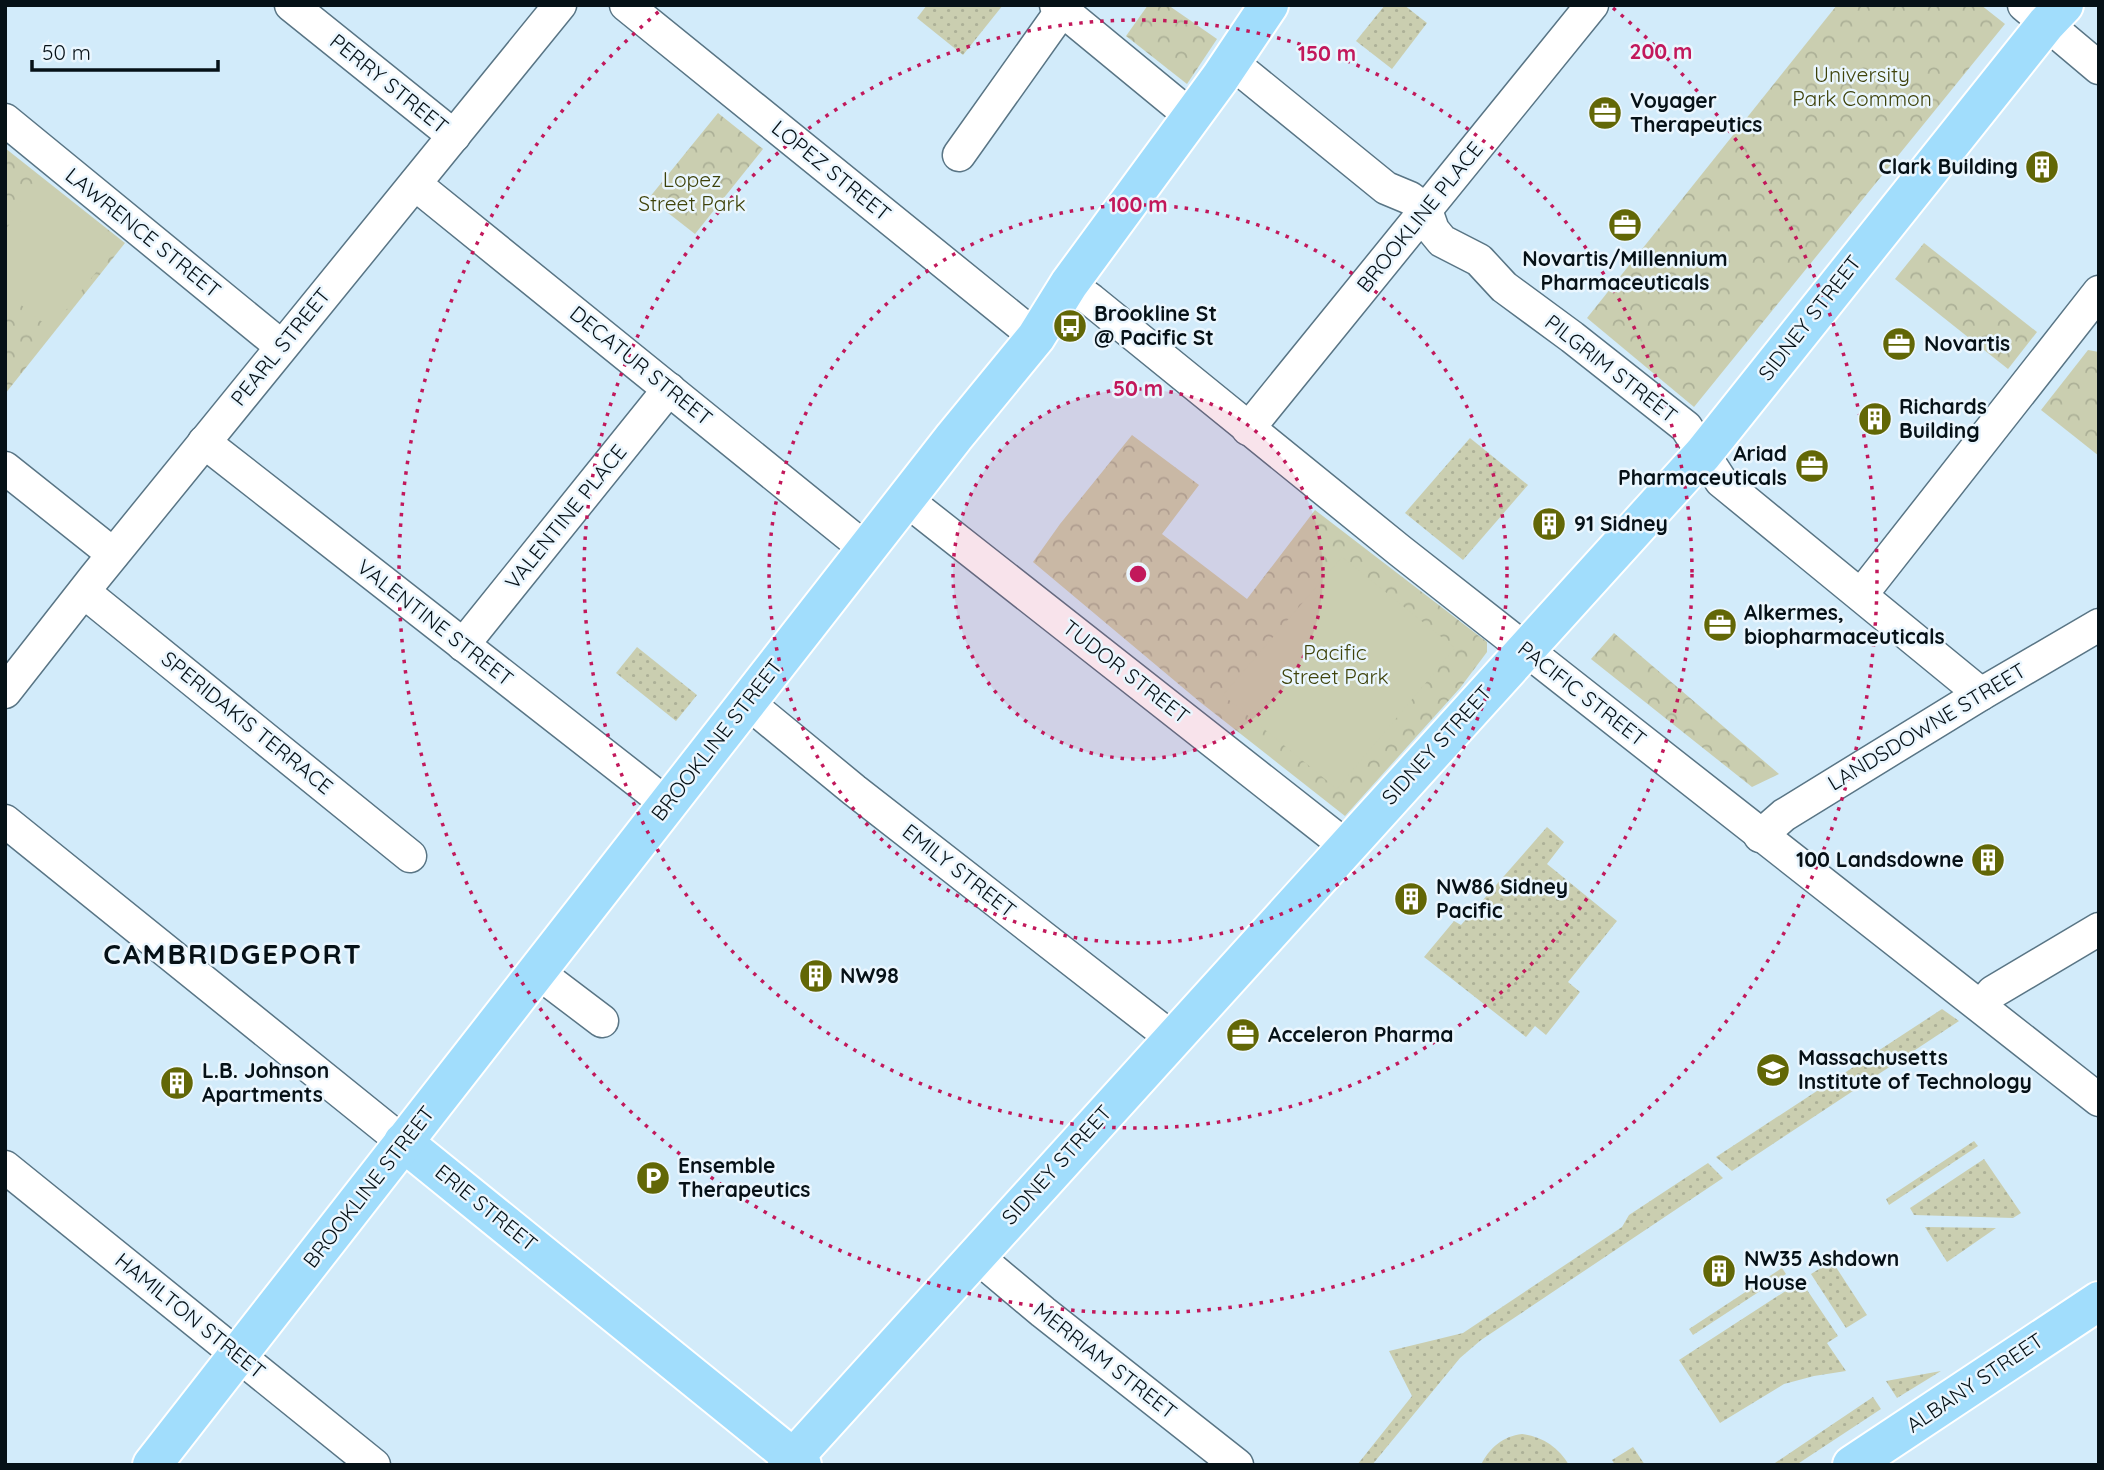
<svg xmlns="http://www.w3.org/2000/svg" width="2104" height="1470" viewBox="0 0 2104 1470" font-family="Quicksand,sans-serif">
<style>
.grass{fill:url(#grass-dots)}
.park{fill:url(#park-crowns)}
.pitch{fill:#caceb0}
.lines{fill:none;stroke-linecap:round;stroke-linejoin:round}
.minor-casing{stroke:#597585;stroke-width:35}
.major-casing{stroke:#fff;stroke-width:42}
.minor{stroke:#fff;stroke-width:32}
.major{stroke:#a1ddfc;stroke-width:38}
.ring{fill:none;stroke:#c2185b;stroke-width:3.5;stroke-dasharray:3.5 7}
.labels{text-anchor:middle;stroke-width:5;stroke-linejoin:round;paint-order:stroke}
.park-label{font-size:21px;fill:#3e420a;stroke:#eaf6fe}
.street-label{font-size:21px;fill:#061117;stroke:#eaf6fe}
.poi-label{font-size:21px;font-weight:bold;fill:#061117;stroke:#eaf6fe;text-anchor:start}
.district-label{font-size:28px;font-weight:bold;letter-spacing:2px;fill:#061117;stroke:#eaf6fe}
.centre{fill:#c2185b;stroke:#eaf6fe;stroke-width:3.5}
.ring-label{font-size:21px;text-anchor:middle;font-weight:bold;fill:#c2185b;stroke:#eaf6fe;stroke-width:5;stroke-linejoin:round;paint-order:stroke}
</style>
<defs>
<pattern id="grass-dots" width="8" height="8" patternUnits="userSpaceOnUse" patternTransform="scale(1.75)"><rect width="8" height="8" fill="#caceb0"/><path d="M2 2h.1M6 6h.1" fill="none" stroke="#acb097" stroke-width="1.8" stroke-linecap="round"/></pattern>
<pattern id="park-crowns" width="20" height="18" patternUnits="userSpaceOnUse" patternTransform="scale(1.75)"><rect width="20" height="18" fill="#caceb0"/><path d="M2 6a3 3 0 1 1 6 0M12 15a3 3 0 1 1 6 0" fill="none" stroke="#acb097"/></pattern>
</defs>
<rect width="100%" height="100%" fill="#d2ebfa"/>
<g class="grass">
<polygon points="927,5 1003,5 963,55 917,18"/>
<polygon points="1385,5 1404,5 1427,23 1392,69 1356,41"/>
<polygon points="1470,438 1528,485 1463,560 1405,513"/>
<polygon points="637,647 697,695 676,721 616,673"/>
<polygon points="1547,827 1564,842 1547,864 1617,921 1568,982 1580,992 1546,1035 1535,1026 1526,1037 1424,957 1454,921 1461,925"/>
<polygon points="1942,1009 1959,1021 1732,1171 1716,1157"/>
<polygon points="1974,1141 1978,1146 1889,1205 1886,1199"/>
<polygon points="1984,1159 2021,1213 2013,1218 1914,1215 1910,1208"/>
<polygon points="1708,1163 1723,1178 1481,1340 1460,1358 1372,1465 1357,1465 1412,1396 1389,1351 1463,1333 1622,1227 1629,1215"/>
<polygon points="1925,1227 1996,1228 1947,1262"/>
<polygon points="1832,1261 1867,1315 1846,1328 1811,1274"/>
<polygon points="1782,1268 1786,1274 1693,1335 1689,1329"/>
<polygon points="1801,1281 1838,1336 1827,1343 1846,1371 1814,1376 1784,1384 1720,1423 1679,1360"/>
<polygon points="1941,1371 1897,1398 1886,1381"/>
<polygon points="1873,1397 1881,1409 1796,1465 1772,1465"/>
<path d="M1522,1434C1543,1437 1558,1447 1569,1465H1481C1489,1448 1503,1436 1522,1434Z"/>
<polygon points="1633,1447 1645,1465 1615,1465 1612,1460"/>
</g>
<g class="park">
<polygon points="1148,5 1168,5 1217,39 1187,84 1126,36"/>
<polygon points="1837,5 1981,5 2005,24 1694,407 1587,318"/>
<polygon points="718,113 763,149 695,234 649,198"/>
<polygon points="5,148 125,243 5,394"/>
<polygon points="1924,243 2037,332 2008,369 1895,279"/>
<polygon points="2088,350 2099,352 2099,456 2041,410"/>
<polygon points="1132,435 1199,485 1162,534 1247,599 1315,510 1487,642 1487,652 1460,688 1345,816 1200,702 1033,562 1060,524"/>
<polygon points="1614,633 1779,774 1752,787 1591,659"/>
</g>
<g class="pitch">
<polygon points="40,186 116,247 51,329 5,292 5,230"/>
<polygon points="1342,557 1455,648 1337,789 1223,695"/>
</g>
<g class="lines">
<g class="minor-casing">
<g id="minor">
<polyline points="291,5 454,136"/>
<polyline points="626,5 1036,337"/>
<polyline points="1056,5 1192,117"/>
<polyline points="2024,5 2099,68"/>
<polyline points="1231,62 1386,188 1410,198 1426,210 1433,230 1442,241 1479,260 1504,287 1572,337 1686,427 1721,481 1981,694"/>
<polyline points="5,120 281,346"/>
<polyline points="959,155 1062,10"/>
<polyline points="415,184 866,549"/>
<polyline points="1069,284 1091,300 1399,550 2099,1100"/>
<polyline points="1248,429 1592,5"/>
<polyline points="204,442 667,804"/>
<polyline points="5,468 113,554"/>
<polyline points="905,499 1346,846"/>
<polyline points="84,592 410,856"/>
<polyline points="1861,595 2099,292"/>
<polyline points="463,645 669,389"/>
<polyline points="5,692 95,577 560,5"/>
<polyline points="747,702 854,790 1172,1038"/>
<polyline points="5,821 403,1142"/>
<polyline points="1760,836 1784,815 1981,694 2099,625"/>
<polyline points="536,971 602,1021"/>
<polyline points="1981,1006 1993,992 2099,929"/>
<polyline points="5,1167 374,1465"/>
<polyline points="975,1255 1043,1312 1237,1465"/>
</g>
</g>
<g class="major-casing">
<g id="major">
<polyline points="403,1142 802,1465"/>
<polyline points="152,1465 954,437 1036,337 1069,284 1220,78 1269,5"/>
<polyline points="787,1465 1703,454 2046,24 2064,5"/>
<polyline points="1852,1465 2099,1301"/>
</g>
</g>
<use href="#minor" class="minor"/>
<use href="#major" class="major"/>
</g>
<circle cx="1138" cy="574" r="185" fill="#c2185b" fill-opacity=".12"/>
<g class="ring">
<circle cx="1138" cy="574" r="185"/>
<circle cx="1138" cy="574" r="369"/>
<circle cx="1138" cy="574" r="554"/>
<path d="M1613 8A739 739 0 1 1 663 8"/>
</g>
<defs>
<g id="office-disc" transform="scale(1.75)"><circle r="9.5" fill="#626706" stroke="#eaf6fe"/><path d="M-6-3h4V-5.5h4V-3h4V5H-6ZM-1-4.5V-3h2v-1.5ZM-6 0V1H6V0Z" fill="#fff"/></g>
<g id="building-disc" transform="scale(1.75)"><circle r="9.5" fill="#626706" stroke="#eaf6fe"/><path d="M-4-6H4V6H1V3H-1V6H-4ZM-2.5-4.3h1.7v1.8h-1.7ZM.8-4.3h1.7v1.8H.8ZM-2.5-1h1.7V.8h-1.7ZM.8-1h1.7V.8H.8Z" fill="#fff"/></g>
<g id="bus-disc" transform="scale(1.75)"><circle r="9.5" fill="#626706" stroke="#eaf6fe"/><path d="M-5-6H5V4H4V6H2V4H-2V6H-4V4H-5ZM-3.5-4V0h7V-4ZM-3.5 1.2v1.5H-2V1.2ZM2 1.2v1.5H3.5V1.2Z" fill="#fff"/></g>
<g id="university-disc" transform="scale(1.75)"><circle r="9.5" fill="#626706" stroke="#eaf6fe"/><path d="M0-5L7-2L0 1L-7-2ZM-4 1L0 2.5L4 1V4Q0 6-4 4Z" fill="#fff"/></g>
<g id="parking-disc" transform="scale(1.75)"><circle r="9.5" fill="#626706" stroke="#eaf6fe"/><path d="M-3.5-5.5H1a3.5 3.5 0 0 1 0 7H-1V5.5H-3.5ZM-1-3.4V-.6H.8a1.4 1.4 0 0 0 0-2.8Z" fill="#fff"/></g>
</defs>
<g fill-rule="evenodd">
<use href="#office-disc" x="1605" y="113"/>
<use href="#building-disc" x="2042" y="167"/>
<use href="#office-disc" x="1625" y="225"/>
<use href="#bus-disc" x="1070" y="326"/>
<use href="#office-disc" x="1899" y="344"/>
<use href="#building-disc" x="1875" y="419"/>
<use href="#office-disc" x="1812" y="466"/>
<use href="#building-disc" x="1549" y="524"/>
<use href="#office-disc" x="1720" y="625"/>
<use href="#building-disc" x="1988" y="860"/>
<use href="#building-disc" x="1411" y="899"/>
<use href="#building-disc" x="816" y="976"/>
<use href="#office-disc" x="1243" y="1035"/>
<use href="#university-disc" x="1773" y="1070"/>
<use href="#building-disc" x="177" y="1083"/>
<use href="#parking-disc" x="653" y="1178"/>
<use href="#building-disc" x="1719" y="1271"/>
</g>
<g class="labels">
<g class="park-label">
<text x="1862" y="82">University<tspan x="1862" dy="24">Park Common</tspan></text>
<text x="692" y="187">Lopez<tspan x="692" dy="24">Street Park</tspan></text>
<text x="1335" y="660">Pacific<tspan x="1335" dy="24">Street Park</tspan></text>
</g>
<g class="street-label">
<text transform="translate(389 84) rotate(39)" y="7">PERRY STREET</text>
<text transform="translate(831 171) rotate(39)" y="7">LOPEZ STREET</text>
<text transform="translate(1420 217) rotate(-51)" y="7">BROOKLINE PLACE</text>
<text transform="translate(143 233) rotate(39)" y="7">LAWRENCE STREET</text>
<text transform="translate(1810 318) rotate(-52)" y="7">SIDNEY STREET</text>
<text transform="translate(281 347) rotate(-51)" y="7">PEARL STREET</text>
<text transform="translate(641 366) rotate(39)" y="7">DECATUR STREET</text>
<text transform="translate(1611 369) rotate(38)" y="7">PILGRIM STREET</text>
<text transform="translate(566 517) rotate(-51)" y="7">VALENTINE PLACE</text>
<text transform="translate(435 623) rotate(38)" y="7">VALENTINE STREET</text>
<text transform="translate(1126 672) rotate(38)" y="7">TUDOR STREET</text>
<text transform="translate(1582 694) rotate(38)" y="7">PACIFIC STREET</text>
<text transform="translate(247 723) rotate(39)" y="7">SPERIDAKIS TERRACE</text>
<text transform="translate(1927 727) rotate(-31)" y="7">LANDSDOWNE STREET</text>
<text transform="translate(717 740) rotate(-52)" y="7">BROOKLINE STREET</text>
<text transform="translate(1437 745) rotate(-48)" y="7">SIDNEY STREET</text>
<text transform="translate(959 871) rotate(38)" y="7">EMILY STREET</text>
<text transform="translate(1057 1165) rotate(-48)" y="7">SIDNEY STREET</text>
<text transform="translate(369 1187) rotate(-52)" y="7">BROOKLINE STREET</text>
<text transform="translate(486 1208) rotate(39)" y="7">ERIE STREET</text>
<text transform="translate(190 1316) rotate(39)" y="7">HAMILTON STREET</text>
<text transform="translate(1105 1361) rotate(38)" y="7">MERRIAM STREET</text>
<text transform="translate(1975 1383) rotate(-34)" y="7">ALBANY STREET</text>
</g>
<g class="poi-label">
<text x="1630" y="108">Voyager<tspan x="1630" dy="24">Therapeutics</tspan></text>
<text x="2018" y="174" text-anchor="end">Clark Building</text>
<text x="1625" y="266" text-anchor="middle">Novartis/Millennium<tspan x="1625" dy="24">Pharmaceuticals</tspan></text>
<text x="1094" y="321">Brookline St<tspan x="1094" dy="24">@ Pacific St</tspan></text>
<text x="1924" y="351">Novartis</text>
<text x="1899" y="414">Richards<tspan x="1899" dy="24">Building</tspan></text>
<text x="1787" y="461" text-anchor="end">Ariad<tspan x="1787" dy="24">Pharmaceuticals</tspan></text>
<text x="1574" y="531">91 Sidney</text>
<text x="1744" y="620">Alkermes,<tspan x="1744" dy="24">biopharmaceuticals</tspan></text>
<text x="1964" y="867" text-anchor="end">100 Landsdowne</text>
<text x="1436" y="894">NW86 Sidney<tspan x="1436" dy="24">Pacific</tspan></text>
<text x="840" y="983">NW98</text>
<text x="1268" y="1042">Acceleron Pharma</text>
<text x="1798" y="1065">Massachusetts<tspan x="1798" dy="24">Institute of Technology</tspan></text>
<text x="202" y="1078">L.B. Johnson<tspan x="202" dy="24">Apartments</tspan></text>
<text x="678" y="1173">Ensemble<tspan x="678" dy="24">Therapeutics</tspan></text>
<text x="1744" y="1266">NW35 Ashdown<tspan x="1744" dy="24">House</tspan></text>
</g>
<g class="district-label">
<text x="233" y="964">CAMBRIDGEPORT</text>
</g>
</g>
<circle cx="1138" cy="574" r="10" class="centre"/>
<g class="ring-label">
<text x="1661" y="59">200 m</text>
<text x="1327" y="61">150 m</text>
<text x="1138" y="212">100 m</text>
<text x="1138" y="396">50 m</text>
</g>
<rect width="2104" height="1470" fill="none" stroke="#061117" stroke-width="14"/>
<path d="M32 60v10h186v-10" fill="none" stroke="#061117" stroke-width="3.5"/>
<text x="42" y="60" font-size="21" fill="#061117" stroke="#eaf6fe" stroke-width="5" paint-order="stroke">50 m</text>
</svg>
